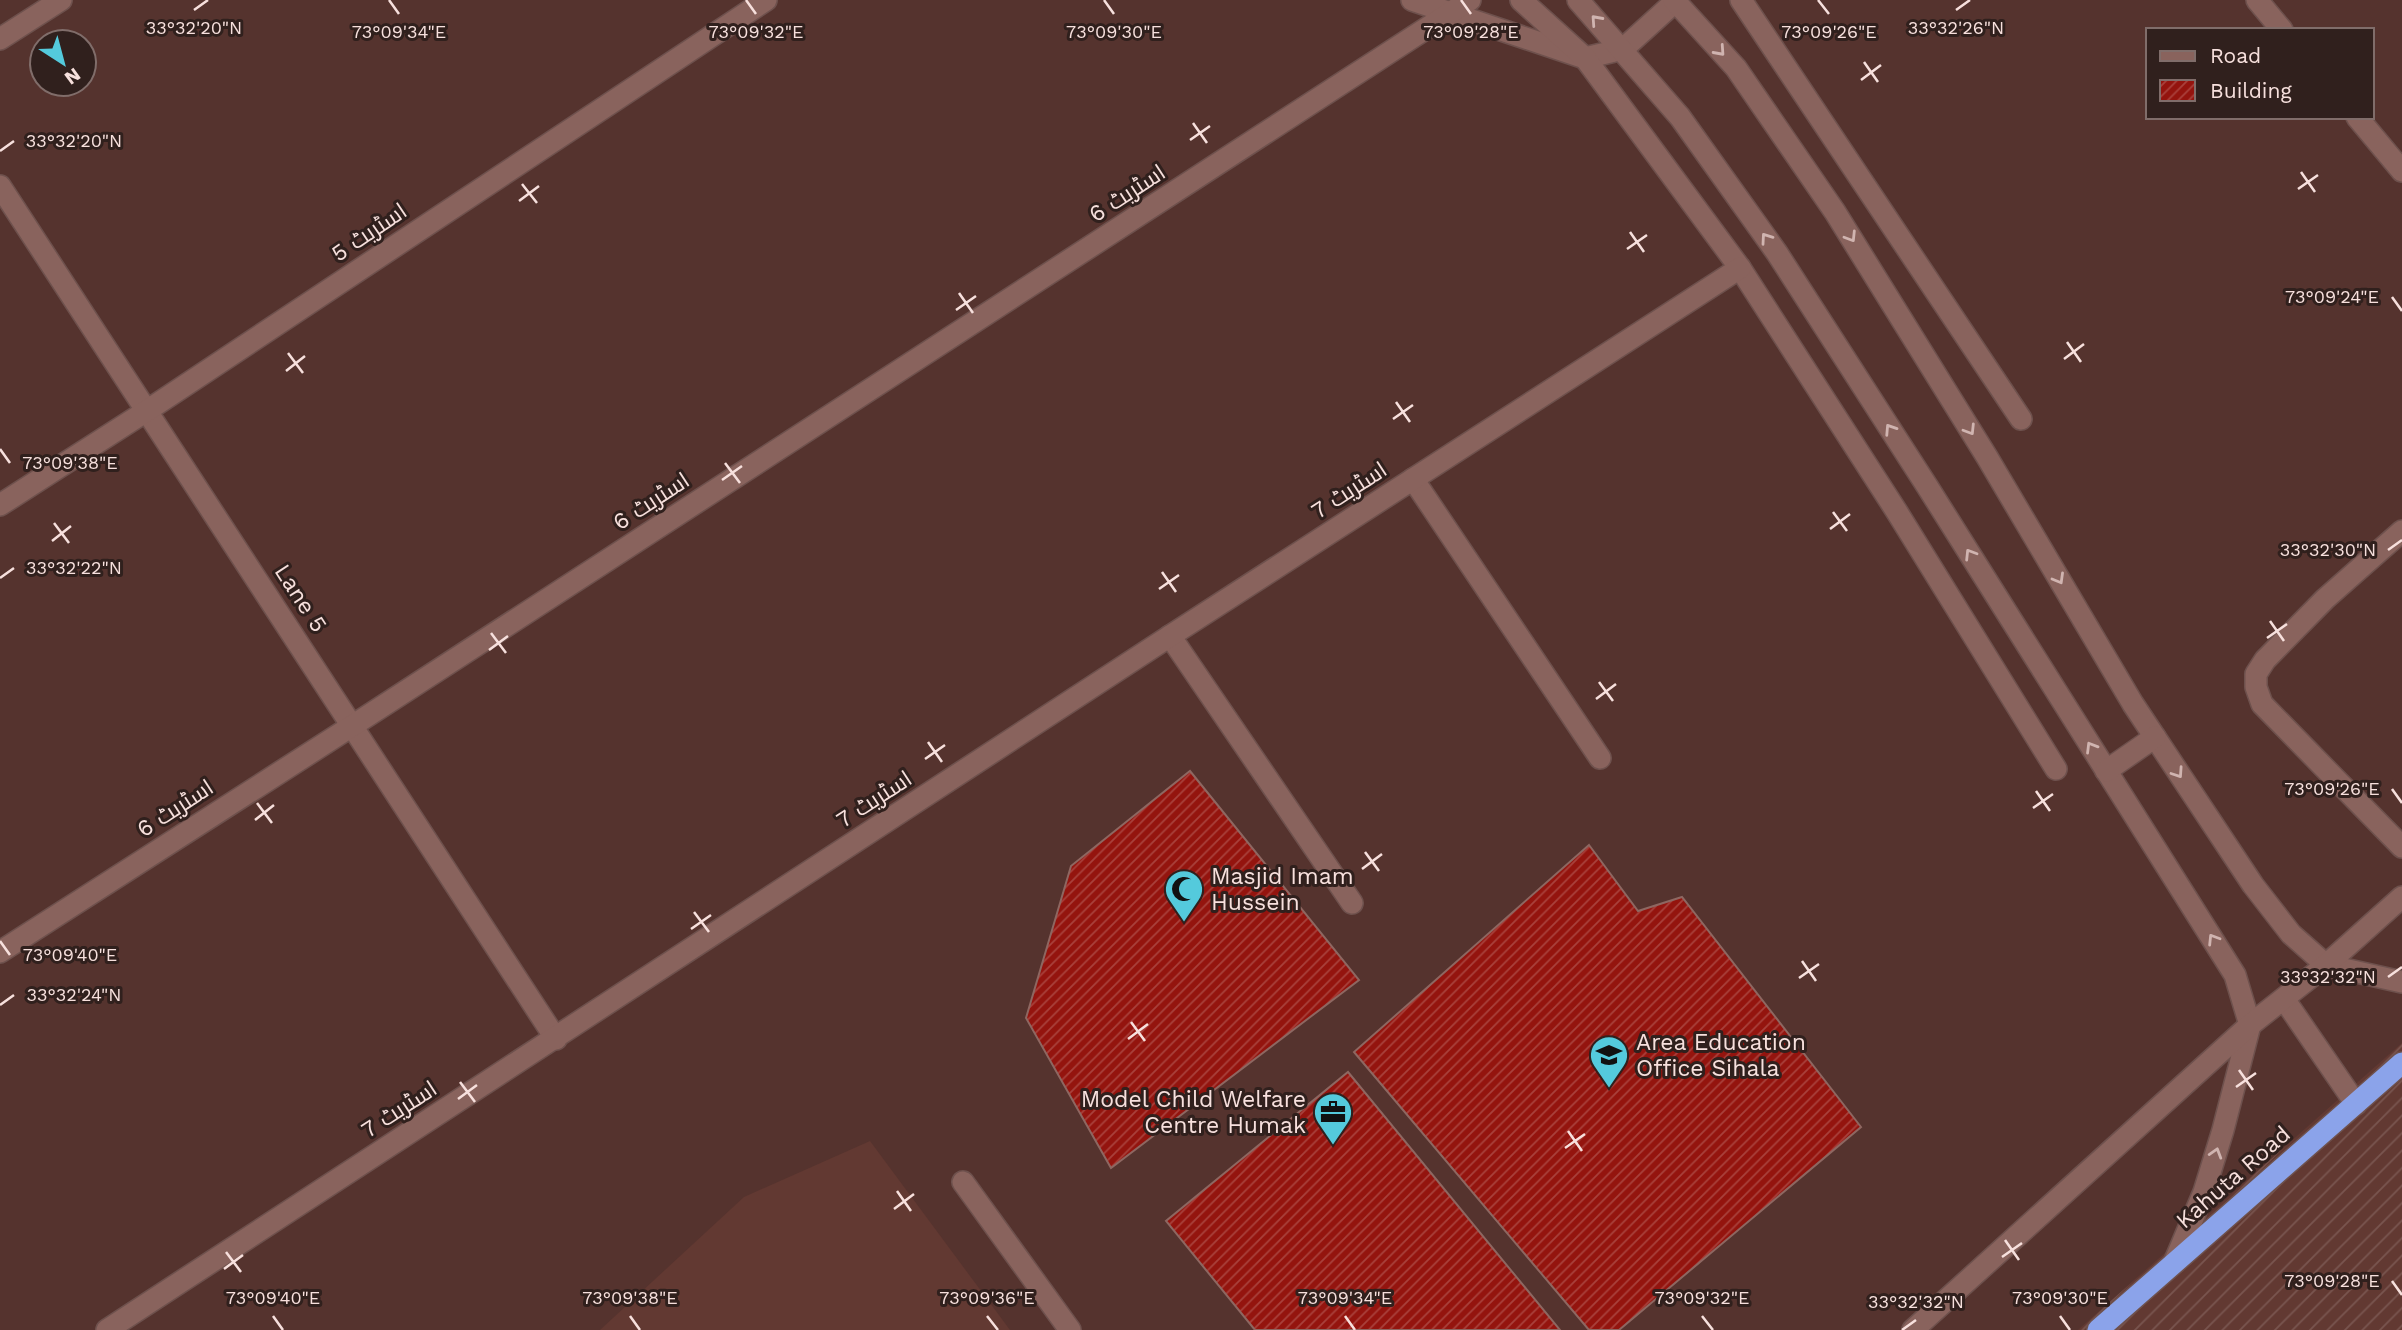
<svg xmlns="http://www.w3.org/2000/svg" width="2402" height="1330" viewBox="0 0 2402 1330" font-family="'Work Sans',Cairo,sans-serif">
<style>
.built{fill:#623932}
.industrial{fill:url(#industrial-furrows)}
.building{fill:url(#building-hatch);stroke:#8e6761;stroke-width:2}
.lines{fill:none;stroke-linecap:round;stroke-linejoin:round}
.minor-casing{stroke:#6e514d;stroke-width:24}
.highway-casing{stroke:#6e514d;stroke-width:24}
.minor{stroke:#89635d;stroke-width:21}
.highway{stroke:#8ba3ea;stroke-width:21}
.oneway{stroke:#d0b4b0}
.ticks{fill:none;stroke:#f7e0dd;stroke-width:2.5}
.labels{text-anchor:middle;stroke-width:6;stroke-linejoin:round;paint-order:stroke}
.street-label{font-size:23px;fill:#f7e0dd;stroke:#30201d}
.poi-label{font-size:23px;fill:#f7e0dd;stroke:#30201d;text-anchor:start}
.ticks-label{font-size:18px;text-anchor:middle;fill:#f7e0dd;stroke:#30201d;stroke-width:6;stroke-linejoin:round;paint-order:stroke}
</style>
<defs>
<pattern id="industrial-furrows" width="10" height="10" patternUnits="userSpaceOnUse" patternTransform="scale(1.75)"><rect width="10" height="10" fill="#623932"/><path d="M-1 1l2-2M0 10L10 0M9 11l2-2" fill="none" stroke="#79554f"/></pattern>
<pattern id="building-hatch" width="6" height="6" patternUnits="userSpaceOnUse" patternTransform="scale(1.75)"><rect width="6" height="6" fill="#94140e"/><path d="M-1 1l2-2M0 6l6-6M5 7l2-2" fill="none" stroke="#a9413c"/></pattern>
</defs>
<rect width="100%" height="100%" fill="#55332e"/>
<polygon class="built" points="870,1141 1010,1330 600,1330 744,1197"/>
<polygon class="industrial" points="2402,1043 2402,1330 2078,1330"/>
<g class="building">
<polygon points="1190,771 1359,980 1111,1168 1026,1018 1071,866"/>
<polygon points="1589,845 1638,911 1682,897 1861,1127 1619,1330 1589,1330 1354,1052"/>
<polygon points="1348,1072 1560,1330 1255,1330 1166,1221"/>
</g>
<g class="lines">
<g class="minor-casing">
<g id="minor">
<polyline points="1412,0 1585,58 1623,49 1677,0"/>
<polyline points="1521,0 1585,58 1740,268 1897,512 2056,769"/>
<polyline points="1578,0 1680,117 1777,253 1927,486 2235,975 2250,1025 2223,1130 2204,1192 2174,1263"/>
<polyline points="1674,0 1736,68 1835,212 1987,457 2133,704 2253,885 2291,934 2326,965 2402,982"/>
<polyline points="1741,0 2021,419"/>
<polyline points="2257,0 2282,30"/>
<polyline points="0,39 61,0"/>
<polyline points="2357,117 2402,171"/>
<polyline points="0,186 556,1039"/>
<polyline points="1413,479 1600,758"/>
<polyline points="0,505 148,410 766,0"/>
<polyline points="2402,531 2325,599 2265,660 2256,674 2256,687 2262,704 2402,847"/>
<polyline points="1170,636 1352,903"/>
<polyline points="2106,771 2155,737"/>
<polyline points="0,952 352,726 1470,0"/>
<polyline points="2284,999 2356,1104"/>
<polyline points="963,1182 1070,1330"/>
<polyline points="107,1330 1170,636 1740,268"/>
<polyline points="1913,1330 2250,1025 2326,965 2402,897"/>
</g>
</g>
<g class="highway-casing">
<polyline id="highway" points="2098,1330 2402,1063"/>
</g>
<use href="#minor" class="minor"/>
<use href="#highway" class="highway"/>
</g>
<defs><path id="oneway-chevron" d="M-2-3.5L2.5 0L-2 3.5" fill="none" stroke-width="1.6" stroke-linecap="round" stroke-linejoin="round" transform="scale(1.75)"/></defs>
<g class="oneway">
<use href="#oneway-chevron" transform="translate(1596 20) rotate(-132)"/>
<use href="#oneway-chevron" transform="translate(1720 51) rotate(48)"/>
<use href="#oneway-chevron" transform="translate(1851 237) rotate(58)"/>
<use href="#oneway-chevron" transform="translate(1766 238) rotate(-125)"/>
<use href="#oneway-chevron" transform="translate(1890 429) rotate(-123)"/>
<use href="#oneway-chevron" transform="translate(1970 430) rotate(58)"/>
<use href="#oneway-chevron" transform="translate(1970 554) rotate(-122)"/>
<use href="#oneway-chevron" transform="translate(2059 579) rotate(60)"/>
<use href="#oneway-chevron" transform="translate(2091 747) rotate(-121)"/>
<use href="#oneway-chevron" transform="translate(2178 773) rotate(56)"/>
<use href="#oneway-chevron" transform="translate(2213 939) rotate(-122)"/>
<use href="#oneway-chevron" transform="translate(2216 1153) rotate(-73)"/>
</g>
<path class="ticks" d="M389,0L399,14M746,0L756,14M1104,0L1114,14M1461,0L1471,14M1818,0L1829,14M194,10L208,0M1956,10L1970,0M1864,62L1878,82M1861,80L1881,65M1193,123L1207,143M1190,140L1210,126M0,151L14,141M2301,172L2315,192M522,184L537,203M2298,189L2318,175M519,201L539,186M1630,232L1644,252M1627,249L1647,235M959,293L973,313M2392,297L2402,311M956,310L976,296M2067,342L2081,362M288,353L303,373M2064,359L2084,344M286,371L305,356M1396,402L1410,422M1393,419L1413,405M0,449L10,463M725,463L740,483M722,480L742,466M1833,512L1847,531M54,523L69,543M1830,529L1850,514M52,541L71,526M2388,550L2402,540M1162,572L1176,592M0,578L14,568M1159,589L1179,575M2270,621L2284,641M491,633L506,653M2267,638L2287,624M489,650L508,636M1599,682L1613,701M1596,699L1616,684M928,742L942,762M925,759L945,745M2392,789L2402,803M2036,791L2050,811M257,803L272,823M2033,808L2053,794M255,820L274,805M1365,852L1379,871M1362,869L1382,854M694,912L709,932M691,929L711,915M0,941L10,955M1802,961L1816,981M2388,977L2402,967M1799,978L1819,964M0,1005L14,995M1131,1022L1145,1041M1128,1039L1148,1024M2239,1070L2253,1090M460,1082L475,1102M2236,1087L2256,1073M458,1099L477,1085M1568,1131L1582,1151M1565,1148L1585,1134M897,1191L911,1211M894,1209L914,1194M2005,1240L2019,1260M226,1252L241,1272M2002,1257L2022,1243M224,1269L243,1255M2392,1281L2402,1295M273,1316L283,1330M630,1316L640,1330M987,1316L998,1330M1345,1316L1355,1330M1702,1316L1713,1330M2060,1316L2070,1330M1902,1330L1916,1320"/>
<defs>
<g id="mosque-pin" transform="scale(2.0125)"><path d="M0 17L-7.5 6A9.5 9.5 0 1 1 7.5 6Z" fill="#54cadc" stroke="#30201d"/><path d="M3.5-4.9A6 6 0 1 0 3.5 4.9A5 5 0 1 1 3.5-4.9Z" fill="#111"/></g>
<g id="school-pin" transform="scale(2.0125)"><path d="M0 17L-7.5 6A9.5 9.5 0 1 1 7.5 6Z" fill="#54cadc" stroke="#30201d"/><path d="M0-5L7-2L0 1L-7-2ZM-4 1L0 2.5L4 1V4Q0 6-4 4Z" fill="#111"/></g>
<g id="office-pin" transform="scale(2.0125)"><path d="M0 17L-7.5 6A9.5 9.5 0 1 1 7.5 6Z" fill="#54cadc" stroke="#30201d"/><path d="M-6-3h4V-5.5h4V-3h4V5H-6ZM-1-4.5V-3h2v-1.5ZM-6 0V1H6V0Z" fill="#111"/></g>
</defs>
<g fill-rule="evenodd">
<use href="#mosque-pin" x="1184" y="889"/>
<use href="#school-pin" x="1609" y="1055"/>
<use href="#office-pin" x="1333" y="1112"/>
</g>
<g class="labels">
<g class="street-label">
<text transform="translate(1127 193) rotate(-33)" y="8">اسٹریٹ 6</text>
<text transform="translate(369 232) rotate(-34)" y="8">اسٹریٹ 5</text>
<text transform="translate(1349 490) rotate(-33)" y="8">اسٹریٹ 7</text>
<text transform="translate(651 501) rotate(-33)" y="8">اسٹریٹ 6</text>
<text transform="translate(301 598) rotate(57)" y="8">Lane 5</text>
<text transform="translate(874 799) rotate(-33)" y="8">اسٹریٹ 7</text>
<text transform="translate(175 808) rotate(-33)" y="8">اسٹریٹ 6</text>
<text transform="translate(399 1109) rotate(-33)" y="8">اسٹریٹ 7</text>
<text transform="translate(2233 1177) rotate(-41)" y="8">Kahuta Road</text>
</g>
<g class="poi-label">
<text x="1211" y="884">Masjid Imam<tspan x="1211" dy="26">Hussein</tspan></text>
<text x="1636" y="1050">Area Education<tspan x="1636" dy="26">Office Sihala</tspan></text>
<text x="1306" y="1107" text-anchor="end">Model Child Welfare<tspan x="1306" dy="26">Centre Humak</tspan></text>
</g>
</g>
<g class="ticks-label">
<text x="194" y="34">33°32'20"N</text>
<text x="1956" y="34">33°32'26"N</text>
<text x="399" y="38">73°09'34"E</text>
<text x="756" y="38">73°09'32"E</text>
<text x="1114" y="38">73°09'30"E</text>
<text x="1471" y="38">73°09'28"E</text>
<text x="1829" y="38">73°09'26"E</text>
<text x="74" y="147">33°32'20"N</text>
<text x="2332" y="303">73°09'24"E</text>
<text x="70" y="469">73°09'38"E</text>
<text x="2328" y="556">33°32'30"N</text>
<text x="74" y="574">33°32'22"N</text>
<text x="2332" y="795">73°09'26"E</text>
<text x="70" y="961">73°09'40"E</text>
<text x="2328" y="983">33°32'32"N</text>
<text x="74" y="1001">33°32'24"N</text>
<text x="2332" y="1287">73°09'28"E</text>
<text x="273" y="1304">73°09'40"E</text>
<text x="630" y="1304">73°09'38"E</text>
<text x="987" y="1304">73°09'36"E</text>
<text x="1345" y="1304">73°09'34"E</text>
<text x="1702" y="1304">73°09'32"E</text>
<text x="2060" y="1304">73°09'30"E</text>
<text x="1916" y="1308">33°32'32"N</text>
</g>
<rect x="2146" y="28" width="228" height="91" fill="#30201d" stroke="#806d6a" stroke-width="2"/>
<rect x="2160" y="51" width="35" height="10" fill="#89635d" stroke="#806d6a" stroke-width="2"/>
<text x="2210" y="63" font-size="21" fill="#f7e0dd">Road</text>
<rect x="2160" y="80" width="35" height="21" fill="url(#building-hatch)" stroke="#806d6a" stroke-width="2"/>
<text x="2210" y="98" font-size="21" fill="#f7e0dd">Building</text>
<g transform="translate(63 63) rotate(144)"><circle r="33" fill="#30201d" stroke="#806d6a" stroke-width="2"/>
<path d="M0-5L12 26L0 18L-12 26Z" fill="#54cadc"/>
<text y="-10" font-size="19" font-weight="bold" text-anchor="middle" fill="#f7e0dd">N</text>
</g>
</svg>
